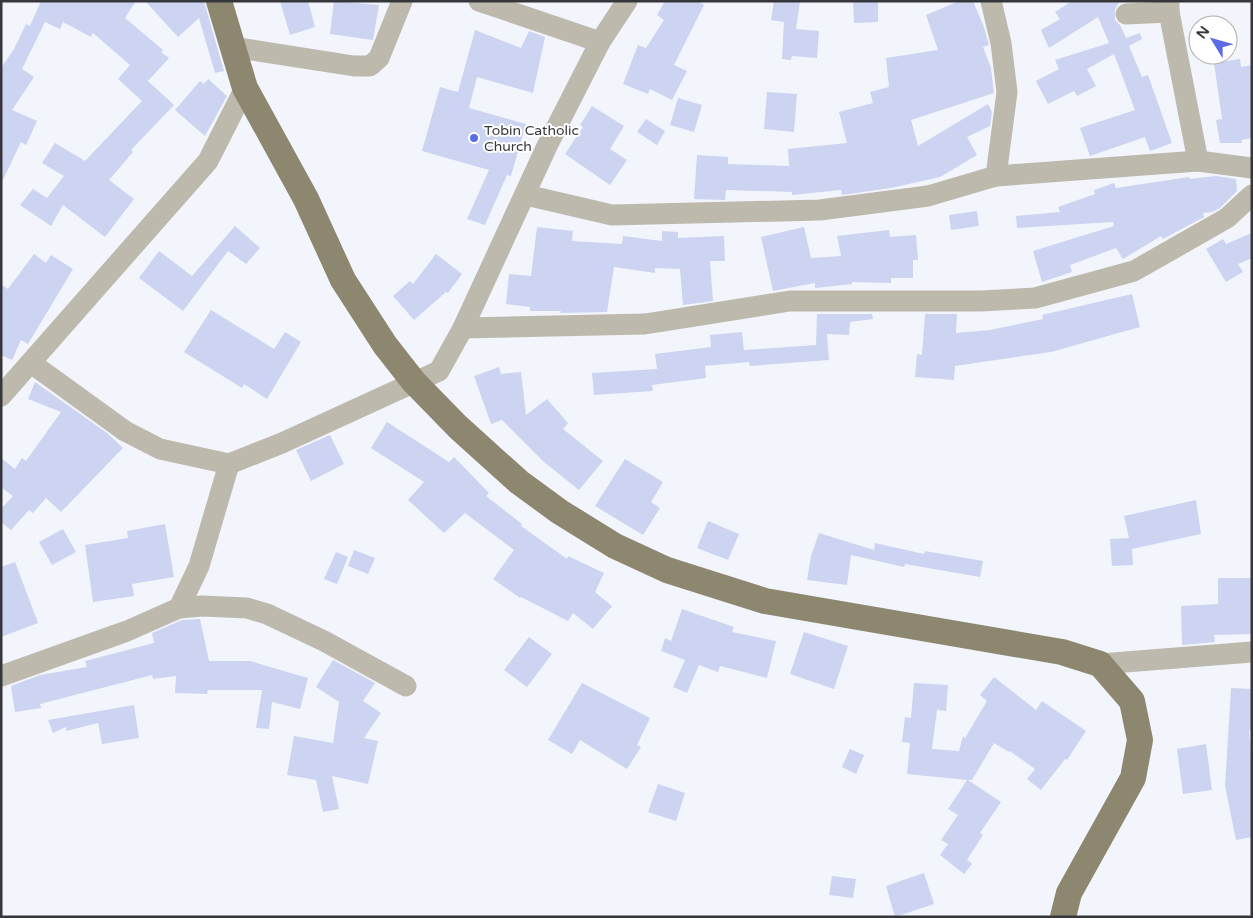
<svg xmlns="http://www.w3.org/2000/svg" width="1253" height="918" viewBox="0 0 1253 918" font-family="'Varela Round',sans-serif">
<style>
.building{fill:#ccd4f1}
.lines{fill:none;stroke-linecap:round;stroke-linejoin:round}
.minor{stroke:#bdbaad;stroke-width:21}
.major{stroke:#8e8770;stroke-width:26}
.poi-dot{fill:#5a6ce2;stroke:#fff;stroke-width:2}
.labels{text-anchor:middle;stroke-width:4;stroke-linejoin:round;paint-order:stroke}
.poi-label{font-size:14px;fill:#36373a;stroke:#fff;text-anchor:start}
</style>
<rect width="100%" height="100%" fill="#f3f5fc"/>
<g class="building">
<polygon points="41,1 136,1 125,18 163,50 161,52 169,58 148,81 174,105 131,150 133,152 109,180 134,199 105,237 63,205 51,226 20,205 33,189 47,198 64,176 42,163 55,143 85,161 142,101 118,79 130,65 93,33 91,37 63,22 60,29 45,22 22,69 34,77 12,110 37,121 26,145 21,142 1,184 1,68 14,49 26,24 30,26"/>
<polygon points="145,1 204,1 224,71 215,73 199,18 178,37"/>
<polygon points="280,1 308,1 315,27 290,35"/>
<polygon points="334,1 379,5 373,40 330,34"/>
<polygon points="665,1 698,1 704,5 674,65 687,71 672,100 650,89 648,94 623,84 638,45 646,48 664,20 657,15"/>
<polygon points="774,1 800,1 796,29 819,31 817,58 792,56 791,60 782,59 784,22 771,20"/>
<polygon points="853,1 878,1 878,22 854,23"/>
<polygon points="959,1 973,1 984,27 989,45 983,47 991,68 994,93 911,120 918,146 988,104 992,112 990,126 967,137 977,155 940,177 891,188 842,195 841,190 792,195 792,192 726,190 725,200 694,199 697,155 728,157 728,164 789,166 788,149 847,143 839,112 873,103 870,92 889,87 886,58 938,50 926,15"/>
<polygon points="1072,1 1120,1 1115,9 1115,20 1120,25 1126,38 1140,33 1142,39 1129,46 1142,77 1148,75 1172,143 1150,151 1145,137 1090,156 1080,128 1135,110 1114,54 1087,69 1096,86 1077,96 1074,91 1048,104 1036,81 1059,69 1055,60 1109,43 1098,17 1049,48 1041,30 1060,19 1055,12"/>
<polygon points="475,30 521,48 529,31 545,37 533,93 477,77 469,108 526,124 511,176 507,175 485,225 467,219 489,170 422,151 440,87 458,92"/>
<polygon points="1240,59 1241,67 1252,65 1252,138 1242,140 1242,143 1220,143 1216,120 1222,119 1214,63"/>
<polygon points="208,79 227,96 205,136 175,110 200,81 204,84"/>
<polygon points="767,92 797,94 794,132 764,129"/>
<polygon points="678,98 702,105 694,132 670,125"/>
<polygon points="592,106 624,126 610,149 627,160 610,185 565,154 583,127 580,125"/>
<polygon points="646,119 665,131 657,145 637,132"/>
<polygon points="1216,176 1236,179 1237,191 1220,208 1212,212 1203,213 1204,217 1163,239 1161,236 1123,259 1116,248 1070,265 1072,272 1042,282 1033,251 1114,226 1113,222 1017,228 1016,216 1060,212 1058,207 1095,194 1094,190 1114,183 1116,188 1189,177 1190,179"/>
<polygon points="977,211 979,226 951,230 949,215"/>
<polygon points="235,226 260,248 246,264 228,251 183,311 139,278 159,251 192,276"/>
<polygon points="537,227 573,231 572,241 622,244 623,236 662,241 662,231 678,232 678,238 724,236 725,261 710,261 713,301 683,305 680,269 655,268 655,273 614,267 607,312 560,313 561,311 530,311 530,307 506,304 509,274 531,276"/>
<polygon points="804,227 811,258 841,256 837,236 889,230 890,237 916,235 918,260 913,260 913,278 891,278 891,283 852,282 852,284 815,288 815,283 773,291 761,237"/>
<polygon points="1252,233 1252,258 1238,264 1243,272 1226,282 1206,249 1223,239 1226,244"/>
<polygon points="34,254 46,263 51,255 73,269 28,344 21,340 12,360 1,355 1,284 8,289"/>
<polygon points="436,254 462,274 448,293 446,292 414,320 393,296 410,281 413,284"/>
<polygon points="1132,294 1140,327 1051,352 955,366 954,380 915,377 917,354 922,355 925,314 957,314 956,333 990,330 1043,319 1042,315"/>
<polygon points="211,310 274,349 285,332 301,342 267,399 244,384 242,388 184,352"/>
<polygon points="817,314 872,314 873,319 850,322 849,335 827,334 829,360 750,366 749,362 705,366 706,378 652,385 653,391 594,395 592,373 657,369 655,354 711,347 710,335 742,332 744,350 816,345"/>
<polygon points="499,367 501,374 521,372 526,415 547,399 568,423 563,429 603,461 579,490 544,462 502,420 491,424 474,376"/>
<polygon points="35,382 107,433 123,448 61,512 46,498 33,513 29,510 11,530 1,522 1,509 13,496 1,487 1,458 15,469 22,458 26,461 61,412 28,399"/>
<polygon points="387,422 449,462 454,457 489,493 486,496 522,524 521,526 567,559 568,556 604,573 595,592 612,606 593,629 573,613 568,621 521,597 520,598 493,579 514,550 465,513 444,533 408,500 424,482 371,448"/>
<polygon points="330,435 344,464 311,481 296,450"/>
<polygon points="625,459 663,482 651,502 660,508 643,535 595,506"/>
<polygon points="1196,500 1201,534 1132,549 1133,565 1112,566 1110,539 1129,538 1124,516"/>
<polygon points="708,521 739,534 728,560 697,548"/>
<polygon points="165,524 174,577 132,584 134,596 93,602 85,545 128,538 127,531"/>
<polygon points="63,529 76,552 52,565 39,542"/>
<polygon points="819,533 874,550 875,543 924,554 925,551 983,561 980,577 905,564 904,567 851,555 847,585 807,580 811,556"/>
<polygon points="354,550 375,558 368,574 348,566"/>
<polygon points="336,552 348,557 337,584 324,579"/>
<polygon points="15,562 38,623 1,637 1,567"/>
<polygon points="1218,578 1252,578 1252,634 1214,635 1215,642 1182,645 1181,606 1218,604"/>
<polygon points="682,609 734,627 732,632 776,641 767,678 720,666 718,672 699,665 687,693 673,687 685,660 661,651 665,638 671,641"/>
<polygon points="200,619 209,661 250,661 308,678 300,709 272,702 269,729 256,728 262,690 208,690 207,694 175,693 176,676 153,679 152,675 40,704 41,708 15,712 11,686 40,675 87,667 85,661 154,643 152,633 182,620"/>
<polygon points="804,632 848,646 834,689 790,674"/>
<polygon points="529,637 552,654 527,687 504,670"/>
<polygon points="333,660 375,683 363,701 381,713 364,738 378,741 368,784 332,776 339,809 323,812 316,780 287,775 294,736 333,743 339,702 316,687"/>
<polygon points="994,677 1036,710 1042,701 1086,731 1067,760 1065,759 1041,790 1027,779 1035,769 1010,751 1009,752 994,743 972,780 968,780 1001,802 980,833 983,835 967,860 972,864 964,874 940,855 948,844 941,840 958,815 948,809 967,780 907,774 910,743 902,742 905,717 911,718 914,683 948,685 946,711 937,710 932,749 959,751 963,736 965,738 987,701 980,695"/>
<polygon points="582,683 650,718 637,745 641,747 627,769 580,740 572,754 548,740"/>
<polygon points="1231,688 1252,689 1252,731 1249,730 1252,767 1252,837 1236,840 1225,786"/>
<polygon points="134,705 139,738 102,744 98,723 66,731 66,727 53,733 48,720"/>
<polygon points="1206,744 1212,790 1183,794 1177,749"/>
<polygon points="850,749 864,755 856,774 842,767"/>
<polygon points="658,784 685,793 676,821 648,812"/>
<polygon points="924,873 934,904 895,917 886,886"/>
<polygon points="832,876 856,879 853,898 829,895"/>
</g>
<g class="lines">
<g class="minor">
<polyline points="479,1 600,42"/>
<polyline points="1169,12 1198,161"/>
<polyline points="1126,14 1169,12 1169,1"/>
<polyline points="233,47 354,66 370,66 379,58 402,1"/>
<polyline points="996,176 1198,161 1252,168"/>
<polyline points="526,195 612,215 820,210 928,196 996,176 1007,92 1001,43 991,1"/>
<polyline points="463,328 645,324 790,301 981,301 1035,298 1134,271 1227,218 1252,195"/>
<polyline points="31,363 125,431 160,449 229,464 282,443 439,371 463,328 547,146 600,42 627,1"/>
<polyline points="1,396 208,161 245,88"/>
<polyline points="179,608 199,566 229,464"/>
<polyline points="1100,664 1252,652"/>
<polyline points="1,676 127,631 179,608 202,606 247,608 267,614 324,641 406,686"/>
</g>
<polyline class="major" points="219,1 245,88 306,199 343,280 385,345 414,382 458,427 519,482 560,512 615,546 667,570 765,601 1062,652 1100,664 1132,701 1140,740 1133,778 1069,893 1063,917"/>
</g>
<circle class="poi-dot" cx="474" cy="138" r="5"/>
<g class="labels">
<g class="poi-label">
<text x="484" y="135">Tobin Catholic<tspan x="484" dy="16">Church</tspan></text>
</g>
</g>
<rect width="1253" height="918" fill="none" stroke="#36373a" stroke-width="5"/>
<g transform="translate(1213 40) rotate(307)"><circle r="24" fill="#ffffff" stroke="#afafb0"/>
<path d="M0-4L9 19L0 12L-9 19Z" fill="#5a6ce2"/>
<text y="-8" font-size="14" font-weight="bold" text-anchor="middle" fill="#36373a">N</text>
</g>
</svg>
